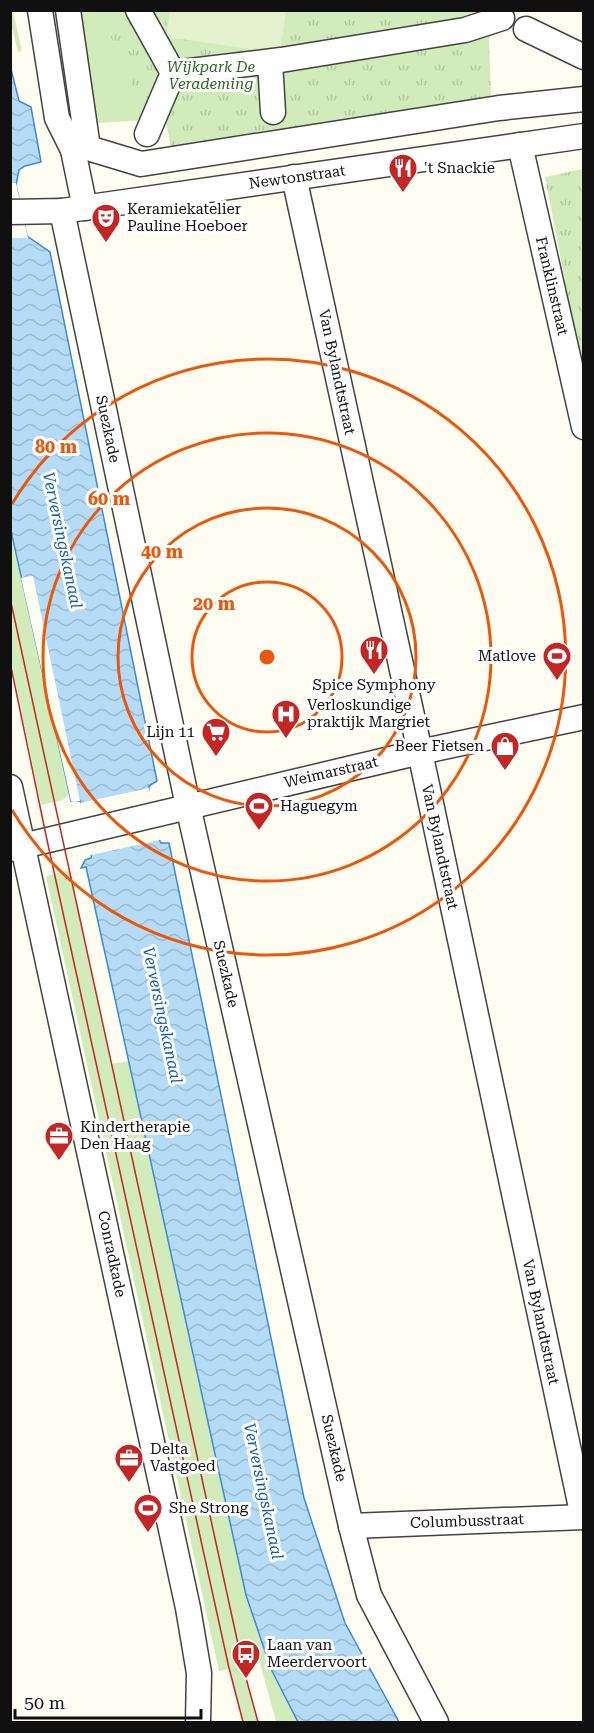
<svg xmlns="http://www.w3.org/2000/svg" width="594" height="1733" viewBox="0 0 594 1733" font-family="'Roboto Serif',serif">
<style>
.grass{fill:#d1ebba}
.park{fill:url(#park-tufts)}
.pitch{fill:#e3f2cc}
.water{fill:url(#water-waves);stroke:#3b8cd0;stroke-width:1.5}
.pier{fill:#fffdf2}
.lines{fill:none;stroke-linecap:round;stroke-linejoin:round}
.street-casing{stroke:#434343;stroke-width:27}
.street{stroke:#fff;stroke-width:24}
.tram{stroke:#c32624;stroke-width:1.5}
.ring{fill:none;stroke:#e8590c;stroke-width:3}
.labels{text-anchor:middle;stroke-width:6;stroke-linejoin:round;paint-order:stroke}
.park-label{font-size:15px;font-style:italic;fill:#29691e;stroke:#fff}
.poi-label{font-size:15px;fill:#101010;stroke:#fff;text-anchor:start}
.street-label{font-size:15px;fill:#101010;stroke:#fff}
.water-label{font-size:16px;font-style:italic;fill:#155da5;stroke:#fff}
.centre{fill:#e8590c;stroke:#fff;stroke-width:3}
.ring-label{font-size:18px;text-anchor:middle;font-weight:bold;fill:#e8590c;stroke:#fff;stroke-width:6;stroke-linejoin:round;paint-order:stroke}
</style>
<defs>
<pattern id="park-tufts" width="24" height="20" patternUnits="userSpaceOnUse" patternTransform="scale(1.5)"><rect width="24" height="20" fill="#d1ebba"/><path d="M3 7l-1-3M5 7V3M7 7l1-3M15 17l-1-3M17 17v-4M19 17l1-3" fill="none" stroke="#b2c89f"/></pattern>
<pattern id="water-waves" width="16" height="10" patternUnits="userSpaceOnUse" patternTransform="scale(1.5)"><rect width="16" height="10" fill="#b6dbf7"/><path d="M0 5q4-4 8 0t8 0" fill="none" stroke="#9bbbd3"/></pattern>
</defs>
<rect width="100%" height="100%" fill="#fffdf2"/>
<g class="grass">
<polygon points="10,11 13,11 22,51 18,52 11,24"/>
<polygon points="78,11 128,11 147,120 98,123"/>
<polygon points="10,531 70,793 63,800 41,805 11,662"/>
<polygon points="70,870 111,1064 129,1061 246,1595 271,1669 298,1722 276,1722 260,1663 243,1667 258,1722 243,1722 229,1669 219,1671 46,876"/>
</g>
<g class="park">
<polygon points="100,11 507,11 489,39 491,95 484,101 171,147 166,122 150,115 147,120"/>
<polygon points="583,169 583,373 545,177"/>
</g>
<polygon class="pitch" points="170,11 286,11 280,53 166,37"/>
<polygon class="water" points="10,65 19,101 31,107 41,162 25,166 19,170 16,185 27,236 50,252 157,781 149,786 149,793 158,837 161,843 169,843 304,1498 345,1623 399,1722 298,1722 271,1669 246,1595 86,867 81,868 85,860 91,858 92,852 82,806 80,801 71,801 11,531"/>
<g class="pier">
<polygon points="11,183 16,183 28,238 10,238"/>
<polygon points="33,576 80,801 74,802 71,801 21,578"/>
<polygon points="149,788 160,840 91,855 80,803"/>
</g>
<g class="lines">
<g class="street-casing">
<g id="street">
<polyline points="40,10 57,118 73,150"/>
<polyline points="68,10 88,148"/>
<polyline points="138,10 173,73 281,60 465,30 502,18"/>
<polyline points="526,29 584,57"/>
<polyline points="270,62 273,112"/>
<polyline points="147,134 173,73"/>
<polyline points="520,145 584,427"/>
<polyline points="294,177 420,752 583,1517"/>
<polyline points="85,208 73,150 88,148 141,164 499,108 584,99"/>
<polyline points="62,211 188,806 351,1526 369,1595 436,1722"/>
<polyline points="10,212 62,211 584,136"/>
<polyline points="10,787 188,1608 199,1673 198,1722"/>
<polyline points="10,849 420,752 584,717"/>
<polyline points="351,1526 584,1517"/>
</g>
</g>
<use href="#street" class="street"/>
<g class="tram">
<polyline points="10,598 243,1667 258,1722"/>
<polyline points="10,662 47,840 229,1668 243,1722"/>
</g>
</g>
<g class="ring">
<circle cx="267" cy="657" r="75"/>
<circle cx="267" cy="657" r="149"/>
<circle cx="267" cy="657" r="224"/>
<path d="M12 504A298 298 0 1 1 12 810"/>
</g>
<defs>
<g id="restaurant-pin" transform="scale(1.5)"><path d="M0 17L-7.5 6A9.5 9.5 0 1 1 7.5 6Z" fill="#c32624" stroke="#fff"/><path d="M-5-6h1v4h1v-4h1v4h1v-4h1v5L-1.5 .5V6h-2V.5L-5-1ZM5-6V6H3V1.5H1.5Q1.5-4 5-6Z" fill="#fff"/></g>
<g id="theatre-pin" transform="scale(1.5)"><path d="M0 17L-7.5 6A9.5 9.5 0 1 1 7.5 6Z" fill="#c32624" stroke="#fff"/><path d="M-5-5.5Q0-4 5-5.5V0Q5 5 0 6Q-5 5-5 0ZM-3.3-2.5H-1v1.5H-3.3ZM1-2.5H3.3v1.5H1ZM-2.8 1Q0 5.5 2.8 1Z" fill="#fff"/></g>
<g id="stadium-pin" transform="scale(1.5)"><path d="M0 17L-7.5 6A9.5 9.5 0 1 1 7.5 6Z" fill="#c32624" stroke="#fff"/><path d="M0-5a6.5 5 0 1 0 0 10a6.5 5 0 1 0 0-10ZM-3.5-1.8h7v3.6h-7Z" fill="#fff"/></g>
<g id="hospital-pin" transform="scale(1.5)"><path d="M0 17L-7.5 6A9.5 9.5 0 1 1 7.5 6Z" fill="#c32624" stroke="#fff"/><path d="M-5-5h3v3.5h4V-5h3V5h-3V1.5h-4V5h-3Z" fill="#fff"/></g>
<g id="supermarket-pin" transform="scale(1.5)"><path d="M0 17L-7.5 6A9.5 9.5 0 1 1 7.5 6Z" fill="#c32624" stroke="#fff"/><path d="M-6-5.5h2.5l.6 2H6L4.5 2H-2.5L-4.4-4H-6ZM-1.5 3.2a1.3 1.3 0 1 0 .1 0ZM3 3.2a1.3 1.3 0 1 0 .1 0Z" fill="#fff"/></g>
<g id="shop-pin" transform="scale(1.5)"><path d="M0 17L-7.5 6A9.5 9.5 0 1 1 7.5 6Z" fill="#c32624" stroke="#fff"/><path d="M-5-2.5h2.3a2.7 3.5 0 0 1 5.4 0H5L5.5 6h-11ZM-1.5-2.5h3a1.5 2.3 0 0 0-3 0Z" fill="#fff"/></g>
<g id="office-pin" transform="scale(1.5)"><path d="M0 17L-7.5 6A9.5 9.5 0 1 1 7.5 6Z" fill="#c32624" stroke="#fff"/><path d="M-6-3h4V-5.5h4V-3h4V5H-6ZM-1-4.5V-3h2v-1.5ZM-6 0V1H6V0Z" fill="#fff"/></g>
<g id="bus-pin" transform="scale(1.5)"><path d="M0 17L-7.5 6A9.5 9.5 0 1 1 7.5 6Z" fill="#c32624" stroke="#fff"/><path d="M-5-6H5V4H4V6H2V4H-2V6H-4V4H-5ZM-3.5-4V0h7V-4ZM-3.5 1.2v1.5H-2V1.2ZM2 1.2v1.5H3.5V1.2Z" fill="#fff"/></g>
</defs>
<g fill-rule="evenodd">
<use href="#restaurant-pin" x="403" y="168"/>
<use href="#theatre-pin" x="106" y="218"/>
<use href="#restaurant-pin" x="374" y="650"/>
<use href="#stadium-pin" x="557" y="656"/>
<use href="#hospital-pin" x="286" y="714"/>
<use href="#supermarket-pin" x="216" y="732"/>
<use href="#shop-pin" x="505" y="746"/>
<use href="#stadium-pin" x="259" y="806"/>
<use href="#office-pin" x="59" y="1136"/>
<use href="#office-pin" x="129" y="1458"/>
<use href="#stadium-pin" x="148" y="1508"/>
<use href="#bus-pin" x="246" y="1654"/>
</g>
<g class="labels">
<g class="park-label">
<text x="211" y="72">Wijkpark De<tspan x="211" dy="17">Verademing</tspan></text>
</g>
<g class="poi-label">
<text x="424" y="173">'t Snackie</text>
<text x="127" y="214">Keramiekatelier<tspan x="127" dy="17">Pauline Hoeboer</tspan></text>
<text x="536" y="661" text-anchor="end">Matlove</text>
<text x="374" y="690" text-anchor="middle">Spice Symphony</text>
<text x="307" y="710">Verloskundige<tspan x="307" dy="17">praktijk Margriet</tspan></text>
<text x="195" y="737" text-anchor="end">Lijn 11</text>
<text x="484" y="751" text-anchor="end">Beer Fietsen</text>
<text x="280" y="811">Haguegym</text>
<text x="80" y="1132">Kindertherapie<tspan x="80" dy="17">Den Haag</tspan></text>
<text x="150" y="1454">Delta<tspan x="150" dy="17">Vastgoed</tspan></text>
<text x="169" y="1513">She Strong</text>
<text x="267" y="1650">Laan van<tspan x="267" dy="17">Meerdervoort</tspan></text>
</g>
<g class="street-label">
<text transform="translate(297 177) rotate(-8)" y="5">Newtonstraat</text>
<text transform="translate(552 286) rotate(77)" y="5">Franklinstraat</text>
<text transform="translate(337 372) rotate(78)" y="5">Van Bylandtstraat</text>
<text transform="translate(108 429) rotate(78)" y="5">Suezkade</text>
<text transform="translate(331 772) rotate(-13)" y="5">Weimarstraat</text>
<text transform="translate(440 847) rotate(78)" y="5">Van Bylandtstraat</text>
<text transform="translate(226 974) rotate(77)" y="5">Suezkade</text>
<text transform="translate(112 1254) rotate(78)" y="5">Conradkade</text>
<text transform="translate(541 1322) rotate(78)" y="5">Van Bylandtstraat</text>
<text transform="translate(334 1448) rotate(77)" y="5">Suezkade</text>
<text transform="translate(467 1521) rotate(-2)" y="5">Columbusstraat</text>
</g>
<g class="water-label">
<text transform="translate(63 540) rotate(78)" y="6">Verversingskanaal</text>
<text transform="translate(163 1015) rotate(78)" y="6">Verversingskanaal</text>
<text transform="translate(264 1491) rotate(78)" y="6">Verversingskanaal</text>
</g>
</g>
<circle cx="267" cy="657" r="9" class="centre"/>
<g class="ring-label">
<text x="56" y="453">80 m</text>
<text x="109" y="505">60 m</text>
<text x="162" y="558">40 m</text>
<text x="214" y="610">20 m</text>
</g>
<rect width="594" height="1733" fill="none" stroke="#101010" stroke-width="24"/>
<path d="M15 1709v9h186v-9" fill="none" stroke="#101010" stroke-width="3"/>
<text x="24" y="1709" font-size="18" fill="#101010" stroke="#ffffff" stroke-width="4.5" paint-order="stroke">50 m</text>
</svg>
